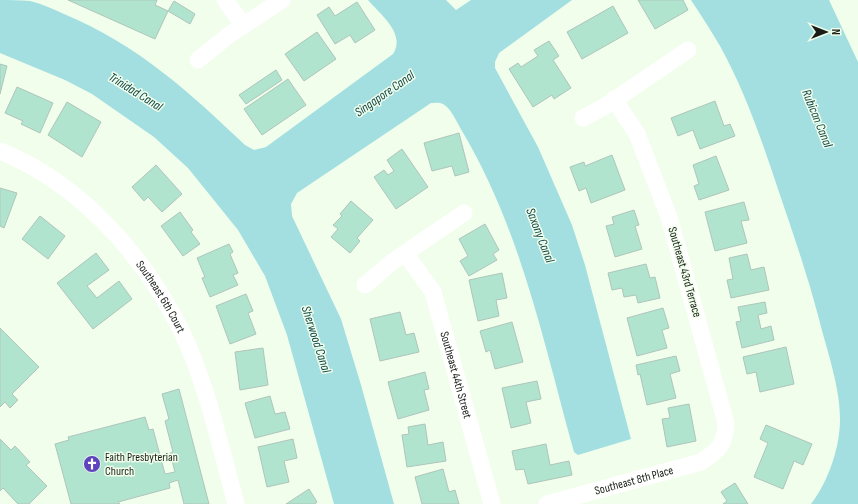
<svg xmlns="http://www.w3.org/2000/svg" width="858" height="504" viewBox="0 0 858 504" font-family="'Sofia Sans Condensed',sans-serif">
<style>
.water{fill:#a3dfe0}
.building{fill:#b1e4cf;stroke:#aec5bb}
.lines{fill:none;stroke-linecap:round;stroke-linejoin:round}
.minor{stroke:#fff;stroke-width:17}
.labels{text-anchor:middle;stroke-width:3;stroke-linejoin:round;paint-order:stroke}
.street-label{font-size:12px;fill:#181d17;stroke:#f1feec}
.poi-label{font-size:12px;fill:#181d17;stroke:#f1feec;text-anchor:start}
.water-label{font-size:13px;font-style:italic;fill:#114648;stroke:#f1feec}
</style>
<rect width="100%" height="100%" fill="#f1feec"/>
<g class="water">
<path d="M0,0C9,0 21,0 30,1C42,4 53,9 64,14C138,45 188,91 245,145L254,150L266,147L393,54C406,34 381,15 368,0H446L456,10L471,0H572L499,53L495,62V68L538,147L572,225L585,265L631,439L578,455L574,452C544,344 521,230 462,131C457,123 452,109 443,104C439,102 435,103 431,103L297,193L291,204L292,216L341,319L361,385L394,504H334L287,335L265,276L238,230L188,168L154,137L92,94L65,80L0,53Z"/>
<path d="M691,0H829L858,62V504H811C828,482 840,448 840,419C840,386 827,351 819,319C808,277 794,236 780,195C763,144 746,93 720,46C711,31 701,15 691,0Z"/>
</g>
<g class="building">
<polygon points="68,0 157,0 155,5 168,11 155,39"/>
<polygon points="638,0 683,0 688,10 655,29"/>
<polygon points="174,1 195,14 190,24 168,11"/>
<polygon points="357,2 375,30 355,43 350,35 335,44 317,15 329,7 335,16"/>
<polygon points="613,6 628,33 582,59 567,32"/>
<polygon points="317,32 336,59 304,81 285,54"/>
<polygon points="549,41 559,56 553,60 571,88 554,99 552,95 533,107 509,69 518,63 521,67 538,56 534,50"/>
<polygon points="0,64 7,66 0,94"/>
<polygon points="276,70 282,80 246,104 239,95"/>
<polygon points="288,79 306,105 262,135 244,109"/>
<polygon points="17,87 53,103 40,133 21,124 23,121 5,113"/>
<polygon points="715,101 724,126 730,124 735,136 700,149 693,130 678,136 671,118"/>
<polygon points="67,102 101,122 82,157 48,135"/>
<polygon points="459,133 469,172 455,176 452,166 432,171 424,143"/>
<polygon points="402,149 428,187 396,209 374,177 384,170 388,175 394,171 387,160"/>
<polygon points="612,155 625,190 591,203 586,188 579,191 570,167 584,162 585,166"/>
<polygon points="716,156 729,190 699,200 694,186 699,184 693,165"/>
<polygon points="156,165 182,194 162,212 148,197 144,201 132,187"/>
<polygon points="0,188 17,193 4,228 0,226"/>
<polygon points="351,201 373,220 357,238 360,241 350,253 331,237 338,229 333,225 342,216 340,214"/>
<polygon points="744,202 749,220 741,221 747,243 715,251 705,212"/>
<polygon points="634,210 639,225 635,226 642,249 615,257 606,226 614,224 612,217"/>
<polygon points="180,212 193,230 191,232 200,244 183,256 161,226"/>
<polygon points="40,216 65,236 48,259 22,239"/>
<polygon points="485,224 499,250 493,254 497,260 469,276 460,261 468,256 459,239"/>
<polygon points="229,244 233,252 230,254 238,273 233,275 238,285 210,297 202,278 205,277 197,258"/>
<polygon points="96,253 109,270 87,286 97,298 119,281 132,299 93,329 57,283"/>
<polygon points="747,254 751,270 764,267 769,290 731,298 727,280 733,279 729,258"/>
<polygon points="646,264 650,278 655,277 660,298 638,303 636,295 624,297 622,288 612,290 608,273"/>
<polygon points="502,273 507,298 496,300 499,316 478,321 469,280"/>
<polygon points="246,294 253,311 248,313 256,334 230,344 216,306"/>
<polygon points="765,302 767,313 758,315 761,329 771,326 774,340 742,348 736,322 741,321 738,307"/>
<polygon points="663,308 669,328 662,330 667,348 637,356 627,318"/>
<polygon points="400,312 406,335 414,333 419,352 380,361 370,319"/>
<polygon points="512,322 523,362 495,369 490,350 486,352 480,331"/>
<polygon points="0,328 39,367 12,394 18,400 10,408 5,402 0,407"/>
<polygon points="786,347 794,384 760,392 756,372 747,374 743,357"/>
<polygon points="263,348 268,385 240,390 235,352"/>
<polygon points="676,356 680,371 670,374 676,398 647,405 640,374 638,375 636,365"/>
<polygon points="425,372 429,389 424,390 429,410 398,419 388,382"/>
<polygon points="537,381 541,399 526,402 531,423 511,428 502,388"/>
<polygon points="179,389 209,504 184,504 178,480 169,483 170,488 118,502 120,504 71,504 55,444 69,440 68,437 145,417 149,430 153,429 165,474 175,472 170,453 173,452 165,421 169,419 162,394"/>
<polygon points="270,396 275,414 285,412 290,429 255,438 245,403"/>
<polygon points="689,404 696,441 667,447 662,419 670,418 668,408"/>
<polygon points="425,424 428,445 443,442 446,461 407,467 402,435 409,434 408,427"/>
<polygon points="766,425 812,444 803,465 794,461 783,489 754,477 768,443 760,439"/>
<polygon points="0,439 11,450 15,446 30,462 26,465 47,486 29,504 18,504 3,488 0,491"/>
<polygon points="293,439 297,458 284,461 289,482 267,487 258,447"/>
<polygon points="546,444 550,465 569,461 572,475 528,484 524,469 516,470 512,451"/>
<polygon points="443,469 449,492 455,490 459,504 422,504 415,477"/>
<polygon points="735,483 748,504 723,504 727,501 721,492"/>
<polygon points="309,489 317,502 315,504 286,504"/>
</g>
<g class="lines">
<g class="minor">
<polyline points="225,0 244,26"/>
<polyline points="198,60 229,35 282,0"/>
<polyline points="583,118 604,107 688,50"/>
<path id="s1" d="M0,151C79,183 142,253 180,328C207,383 220,446 236,504"/>
<path id="s2" d="M405,253L433,292L492,504"/>
<polyline points="365,285 392,262 464,213"/>
<path id="s3" d="M547,504L701,462C719,450 725,445 726,423L669,217L637,134L614,99"/>
</g>
</g>
<defs>
<g id="church-disc" transform="scale(0.9)"><circle r="9.5" fill="#5f45bd" stroke="#f1feec"/><path d="M-1.2-6h2.4v3.5h3.3v2.4h-3.3V6h-2.4V-.1h-3.3v-2.4h3.3Z" fill="#fff"/></g>
</defs>
<g fill-rule="evenodd">
<use href="#church-disc" x="92" y="464"/>
</g>
<g class="labels">
<g class="street-label">
<text transform="translate(685 272) rotate(74)" y="4">Southeast 43rd Terrace</text>
<text dy="4" stroke="none"><textPath href="#s1" startOffset="221">Southeast 6th Court</textPath></text>
<text dy="4" stroke="none"><textPath href="#s2" startOffset="134">Southeast 44th Street</textPath></text>
<text dy="4" stroke="none"><textPath href="#s3" startOffset="90">Southeast 8th Place</textPath></text>
</g>
<g class="poi-label">
<text x="105" y="461">Faith Presbyterian<tspan x="105" dy="14">Church</tspan></text>
</g>
<g class="water-label">
<text transform="translate(136 91) rotate(32)" y="5">Trinidad Canal</text>
<text transform="translate(384 93) rotate(-35)" y="5">Singapore Canal</text>
<text transform="translate(818 118) rotate(68)" y="5">Rubican Canal</text>
<text transform="translate(541 235) rotate(69)" y="5">Saxony Canal</text>
<text transform="translate(317 339) rotate(72)" y="5">Sherwood Canal</text>
</g>
</g>
<g transform="translate(826 32) rotate(90)" stroke="#f1feec" stroke-width="3" paint-order="stroke">
<path d="M0-3L7 15L0 10L-7 15Z" fill="#181d17"/>
<text y="-6" font-size="11" font-weight="bold" text-anchor="middle" fill="#181d17">N</text>
</g>
</svg>
